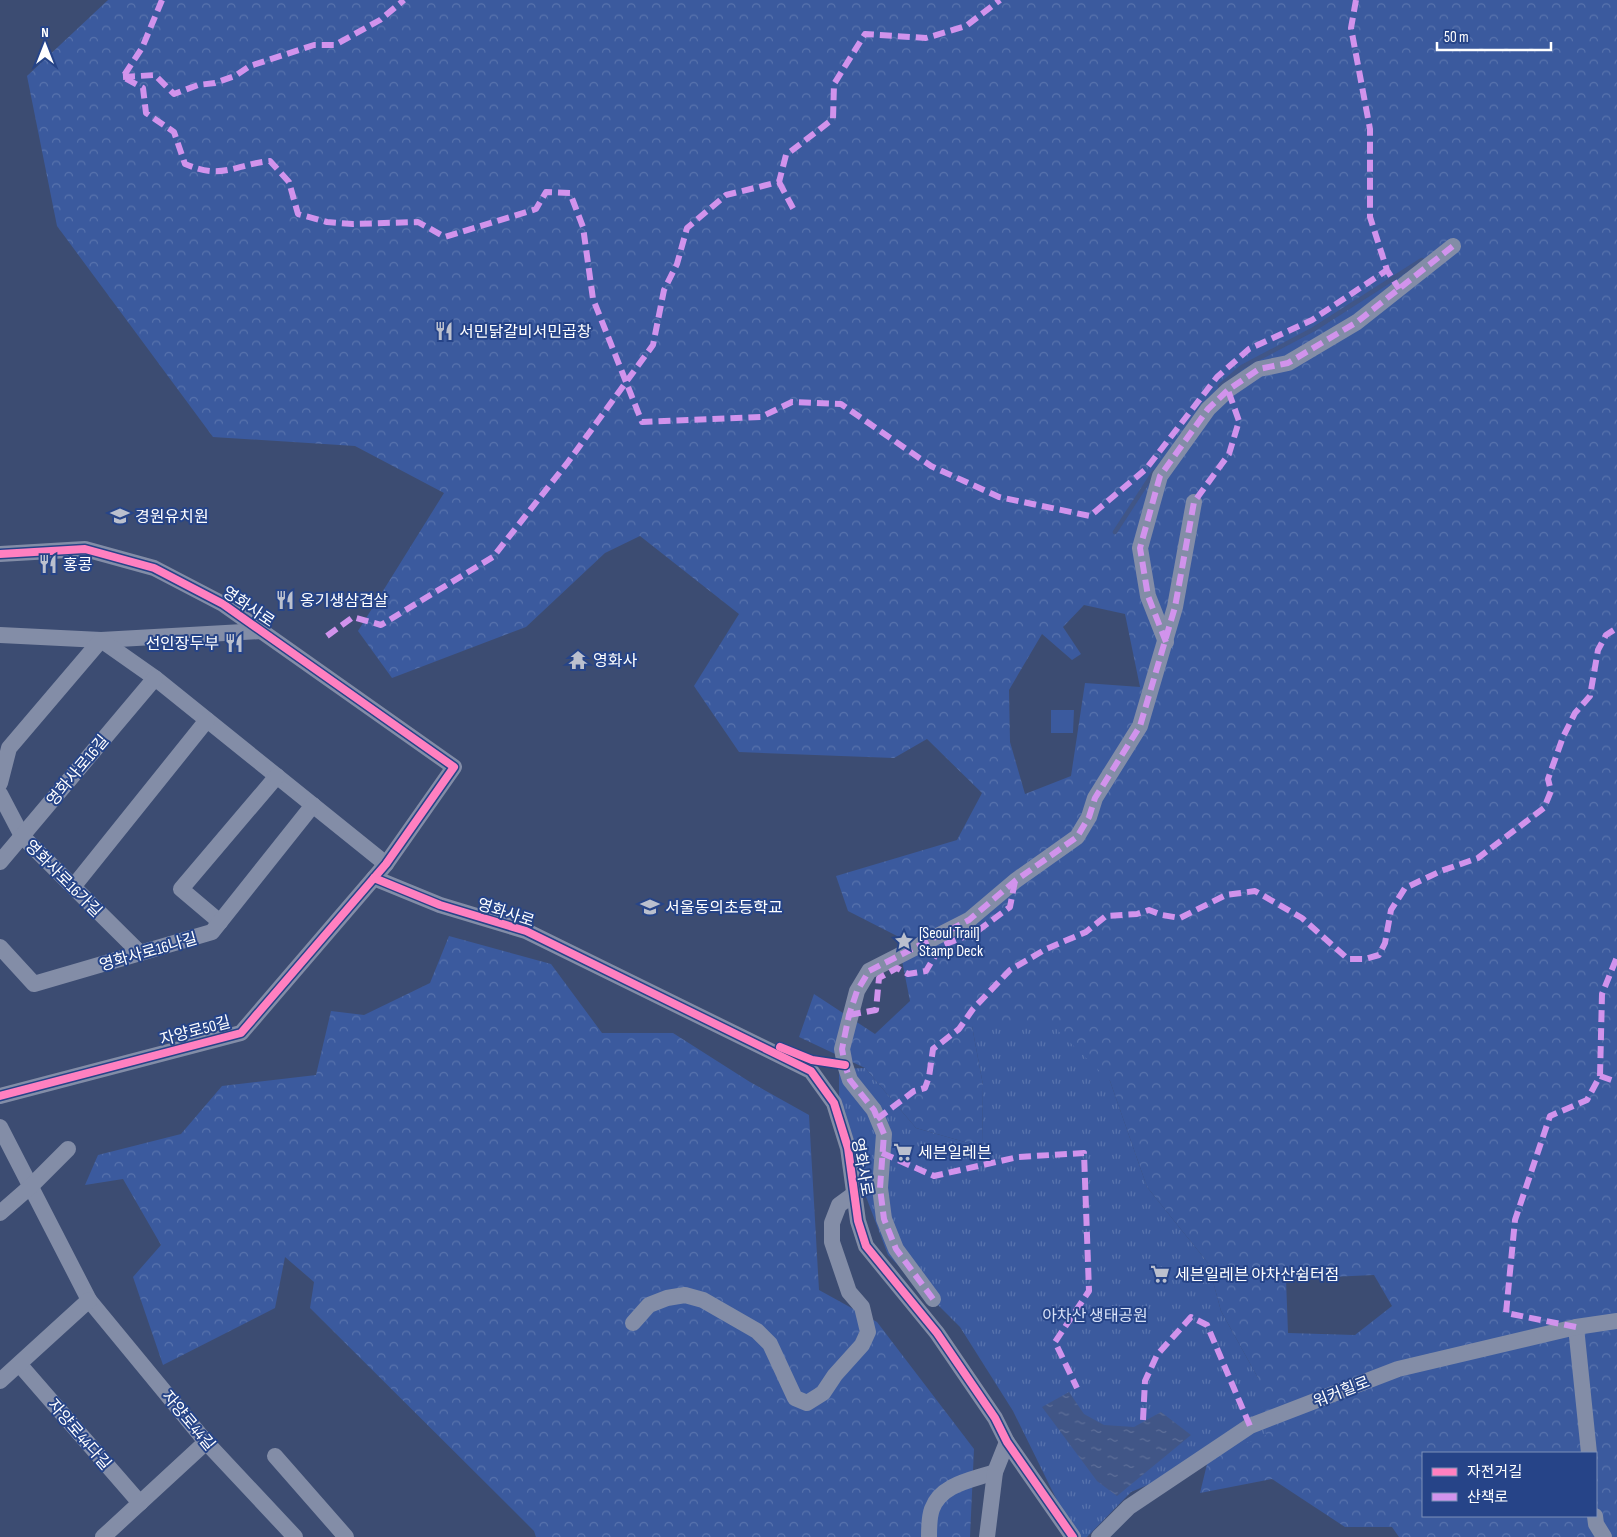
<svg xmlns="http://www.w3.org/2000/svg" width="1617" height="1537" viewBox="0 0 1617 1537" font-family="'Sofia Sans Condensed','Noto Sans KR',sans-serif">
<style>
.grass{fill:#3b5a9e}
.forest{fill:url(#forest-crowns);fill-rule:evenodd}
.park{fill:url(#park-tufts)}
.water{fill:url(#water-ripples)}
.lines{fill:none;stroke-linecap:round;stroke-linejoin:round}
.stream{stroke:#415687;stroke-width:4.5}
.minor{stroke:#838da7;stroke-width:16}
.quiet{stroke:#d193ec;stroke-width:6;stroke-dasharray:12 6;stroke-linecap:butt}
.cycleway-casing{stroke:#264488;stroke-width:11}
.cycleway{stroke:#ff80c0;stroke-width:8}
.labels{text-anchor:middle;stroke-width:4;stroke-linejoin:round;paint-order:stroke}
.poi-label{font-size:16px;fill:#fff;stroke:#264488;text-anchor:start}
.street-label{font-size:16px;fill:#fff;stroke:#264488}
.park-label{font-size:16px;fill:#d7e1f7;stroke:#264488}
</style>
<defs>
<pattern id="forest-crowns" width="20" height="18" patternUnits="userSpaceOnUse" patternTransform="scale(1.25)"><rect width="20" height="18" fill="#3b5a9e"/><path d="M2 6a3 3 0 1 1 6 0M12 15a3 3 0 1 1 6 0" fill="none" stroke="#5873ad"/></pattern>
<pattern id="park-tufts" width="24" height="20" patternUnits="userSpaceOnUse" patternTransform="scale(1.25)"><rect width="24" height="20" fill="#3b5a9e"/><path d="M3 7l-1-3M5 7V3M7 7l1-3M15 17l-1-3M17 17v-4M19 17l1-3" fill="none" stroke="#5873ad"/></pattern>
<pattern id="water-ripples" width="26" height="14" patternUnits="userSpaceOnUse" patternTransform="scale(1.25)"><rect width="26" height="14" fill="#415687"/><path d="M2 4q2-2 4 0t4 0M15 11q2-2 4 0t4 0" fill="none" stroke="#5e6f99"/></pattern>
</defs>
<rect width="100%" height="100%" fill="#3c4c72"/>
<polygon class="grass" points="1051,710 1074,710 1073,733 1051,733"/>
<g class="forest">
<path d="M108,0H1617V1537H1399L1392,1527H1345L1272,1479L1200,1493L1208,1460L1258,1378L1221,1311L1208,1263L1147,1187L1110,1081L972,1026L983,1085L982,1147L916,1128L865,1068L799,1037L814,994L875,1034L910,1001L897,936L848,911L836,876L957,840L982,793L927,739L894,758L739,752L694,686L739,614L640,536L605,553L526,627L392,678L358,631L444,493L355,446L213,437L57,226L27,76ZM1084,605L1125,614L1140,687L1085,683L1071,776L1025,794L1010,742L1009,690L1042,634L1072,660L1081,654L1063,627ZM1374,1275L1392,1306L1355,1335L1288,1333L1286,1279ZM1423,1453H1596V1516H1423Z"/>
<polygon points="449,936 551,964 602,1033 673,1033 750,1082 809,1115 819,1290 877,1322 974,1449 970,1537 536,1537 534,1531 310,1308 314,1282 285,1257 275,1308 163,1365 133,1277 161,1245 123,1179 85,1185 98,1155 181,1134 222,1086 316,1075 331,1011 364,1015 430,983"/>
</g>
<polygon class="park" points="1051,1024 1110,1081 1147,1187 1208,1263 1221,1311 1258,1378 1266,1435 1131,1492 1087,1537 1075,1537 1013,1411 960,1327 888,1255 862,1186 839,1106 839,1069 865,1068 916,1128 982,1147 983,1085 972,1026"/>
<polygon class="water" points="1069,1392 1084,1414 1104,1425 1134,1427 1161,1412 1191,1435 1117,1496 1097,1481 1042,1407"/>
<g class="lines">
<g class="stream">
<polyline points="1220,386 1242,367 1314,329 1422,260"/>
<polyline points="1115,532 1154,472"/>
</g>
<g class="minor">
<polyline points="0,554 85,549 154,568 223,604 454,767 386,864 241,1033 0,1096"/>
<polyline points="0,635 101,640 261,631"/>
<polyline points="1166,642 1148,596 1140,548 1160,476 1208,409 1228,390 1259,369 1288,363 1357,322 1453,246"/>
<polyline points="0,783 9,748 101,640 155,678 386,864"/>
<polyline points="0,794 22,836 140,953"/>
<polyline points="0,862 155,678"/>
<polyline points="374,878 440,905 526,931 811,1071 834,1103 848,1148 858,1221 866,1246 937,1333 995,1418 1007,1442 1073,1537"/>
<polyline points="73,887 207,720"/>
<polyline points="220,922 181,889 277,776"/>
<polyline points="0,947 34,984 212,932 313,805"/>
<polyline points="0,1127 89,1300 206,1442 295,1537"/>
<polyline points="0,1213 31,1186 68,1149"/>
<polyline points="933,1299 896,1249 884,1219 880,1188 884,1134 874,1110 850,1080 845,1065 842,1049 857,991 869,971 969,920 1015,881 1077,837 1089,817 1095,798 1140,726 1175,607 1194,502"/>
<polyline points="633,1323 649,1305 667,1298 685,1295 703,1300 757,1331 770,1344 795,1398 807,1403 823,1393 835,1375 862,1345 868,1332 862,1307 849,1292 832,1242 832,1223 839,1205 854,1194"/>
<polyline points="1576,1327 1589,1453"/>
<polyline points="20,1365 140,1503"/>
<polyline points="0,1381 89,1300"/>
<polyline points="275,1456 346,1537"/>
<polyline points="1595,1516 1596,1524 1604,1537"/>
<polyline points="103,1537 206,1442"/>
<path d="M929,1537C929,1528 929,1517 932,1509C941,1484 972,1480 995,1472"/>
<polyline points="987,1537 995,1472 1007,1442"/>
<polyline points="1099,1537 1129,1507 1250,1426 1398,1369 1576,1327 1617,1321"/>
</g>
<g class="quiet">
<path d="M162,0L142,48L123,77L143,88L146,113L174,132L185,164C223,180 233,165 270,161L289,182L298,214L327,222L353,224L418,222L445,237L536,209L546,192L570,193L583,227L593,299L642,422L761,417L792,402L841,404L931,466L999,497L1090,516L1146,469L1217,377L1249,349L1312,320L1387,270"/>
<polyline points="1356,0 1351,28 1370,129 1370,217 1387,270 1399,289"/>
<polyline points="123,77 155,75 174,94 198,85 215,83 235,76 250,66 314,45 335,45 380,20 404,0"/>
<polyline points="779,182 795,212"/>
<polyline points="327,636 353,617 381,625 493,557 568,462 653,345 664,290 677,264 687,228 726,195 779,182 786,155 833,119 834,84 865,34 926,38 966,26 1000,0"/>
<polyline points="1166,642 1148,596 1140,548 1160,476 1208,409 1228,390 1259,369 1288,363 1357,322 1453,246"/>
<polyline points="849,1015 876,1010 879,978 897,968 908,974 926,971 941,946 976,932 1010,907 1015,881"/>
<polyline points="1600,1076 1617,1082"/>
<polyline points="877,1119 914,1091 925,1088 929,1077 933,1049 959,1029 973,1009 1010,970 1046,949 1086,932 1106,916 1137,914 1149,910 1162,915 1180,918 1226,895 1255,891 1302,918 1348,959 1365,959 1379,955 1385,943 1391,910 1405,888 1441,871 1478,858 1544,808 1551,791 1548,779 1563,737 1575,713 1590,696 1598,650 1606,635 1617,628"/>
<polyline points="882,1153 934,1176 1018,1157 1084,1153 1089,1291 1055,1342 1077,1388"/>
<polyline points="933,1299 896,1249 884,1219 880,1188 884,1134 874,1110 850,1080 845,1065 842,1049 849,1015 857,991 869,971 969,920 1015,881 1077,837 1089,817 1095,798 1140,726 1175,607 1194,502 1229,454 1239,421 1228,390"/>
<polyline points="1576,1327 1506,1313 1515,1220 1550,1116 1587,1100 1600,1076 1602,994 1617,957"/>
<polyline points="1143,1420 1145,1381 1157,1355 1191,1317 1207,1325 1250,1426"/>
</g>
<g class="cycleway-casing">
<g id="cycleway">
<polyline points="0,554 85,549 154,568 223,604 454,767 386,864 241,1033 0,1096"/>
<polyline points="374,878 440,905 526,931 811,1071 834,1103 848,1148 858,1221 866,1246 937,1333 995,1418 1007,1442 1073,1537"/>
<polyline points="780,1047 812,1060 845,1065"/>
</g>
</g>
<use href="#cycleway" class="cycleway"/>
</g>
<defs>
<g id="restaurant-bare" transform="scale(1.5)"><path d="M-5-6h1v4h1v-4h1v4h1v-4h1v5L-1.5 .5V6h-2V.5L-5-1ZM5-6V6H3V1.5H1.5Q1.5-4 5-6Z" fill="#bbc0ce" stroke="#264488" stroke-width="2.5" paint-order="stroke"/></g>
<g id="school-bare" transform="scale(1.5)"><path d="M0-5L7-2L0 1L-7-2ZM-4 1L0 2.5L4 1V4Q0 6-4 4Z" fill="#bbc0ce" stroke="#264488" stroke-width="2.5" paint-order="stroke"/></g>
<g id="temple-bare" transform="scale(1.5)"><path d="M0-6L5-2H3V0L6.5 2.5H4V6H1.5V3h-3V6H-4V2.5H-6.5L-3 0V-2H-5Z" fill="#bbc0ce" stroke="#264488" stroke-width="2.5" paint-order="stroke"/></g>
<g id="sight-bare" transform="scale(1.5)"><path d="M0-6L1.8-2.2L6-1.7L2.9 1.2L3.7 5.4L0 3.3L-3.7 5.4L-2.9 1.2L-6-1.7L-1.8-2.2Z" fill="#bbc0ce" stroke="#264488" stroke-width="2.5" paint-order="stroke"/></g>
<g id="supermarket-bare" transform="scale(1.5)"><path d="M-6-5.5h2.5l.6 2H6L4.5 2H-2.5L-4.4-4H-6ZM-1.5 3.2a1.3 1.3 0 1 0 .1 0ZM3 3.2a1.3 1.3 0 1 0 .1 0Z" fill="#bbc0ce" stroke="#264488" stroke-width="2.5" paint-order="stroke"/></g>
</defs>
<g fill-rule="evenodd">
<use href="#restaurant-bare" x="444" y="331"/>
<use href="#school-bare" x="120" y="516"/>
<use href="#restaurant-bare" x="48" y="564"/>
<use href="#restaurant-bare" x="285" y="600"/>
<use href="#restaurant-bare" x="234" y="643"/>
<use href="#temple-bare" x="578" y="660"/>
<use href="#school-bare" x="650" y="907"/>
<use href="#sight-bare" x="904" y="941"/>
<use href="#supermarket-bare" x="903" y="1152"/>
<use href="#supermarket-bare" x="1160" y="1274"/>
</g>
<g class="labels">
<g class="poi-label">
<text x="459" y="337">서민닭갈비서민곱창</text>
<text x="135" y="522">경원유치원</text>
<text x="63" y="570">홍콩</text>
<text x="300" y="606">옹기생삼겹살</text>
<text x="219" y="649" text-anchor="end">선인장두부</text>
<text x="593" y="666">영화사</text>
<text x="665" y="913">서울동의초등학교</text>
<text x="919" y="938">[Seoul Trail]<tspan x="919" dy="18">Stamp Deck</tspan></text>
<text x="918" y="1158">세븐일레븐</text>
<text x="1175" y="1280">세븐일레븐 아차산쉼터점</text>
</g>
<g class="street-label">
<text transform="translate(249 606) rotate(34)" y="6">영화사로</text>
<text transform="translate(77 770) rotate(-50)" y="6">영화사로16길</text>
<text transform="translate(64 878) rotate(45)" y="6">영화사로16가길</text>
<text transform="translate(506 912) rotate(18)" y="6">영화사로</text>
<text transform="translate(148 951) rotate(-16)" y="6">영화사로16나길</text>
<text transform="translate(195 1030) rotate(-15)" y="6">자양로50길</text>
<text transform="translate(863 1167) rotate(80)" y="6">영화사로</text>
<text transform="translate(1341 1391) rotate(-21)" y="6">워커힐로</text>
<text transform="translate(189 1420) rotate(50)" y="6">자양로44길</text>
<text transform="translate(80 1434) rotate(49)" y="6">자양로44다길</text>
</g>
<g class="park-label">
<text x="1095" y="1321">아차산 생태공원</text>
</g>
</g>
<rect x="1422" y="1452" width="175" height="65" fill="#264488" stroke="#7d8fb8"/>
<rect x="1432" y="1468" width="25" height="8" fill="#ff80c0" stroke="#7d8fb8"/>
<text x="1467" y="1477" font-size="15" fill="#ffffff">자전거길</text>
<rect x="1432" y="1493" width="25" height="8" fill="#d193ec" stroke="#7d8fb8"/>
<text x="1467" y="1502" font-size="15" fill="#ffffff">산책로</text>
<g transform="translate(45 45)" stroke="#264488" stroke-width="4" paint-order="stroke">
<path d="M0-4L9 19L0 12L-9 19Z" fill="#ffffff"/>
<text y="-8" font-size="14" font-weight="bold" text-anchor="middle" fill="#ffffff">N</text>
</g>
<path d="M1437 42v8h114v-8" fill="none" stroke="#ffffff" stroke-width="2.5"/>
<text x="1444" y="42" font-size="15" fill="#ffffff" stroke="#264488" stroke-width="4" paint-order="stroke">50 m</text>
</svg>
